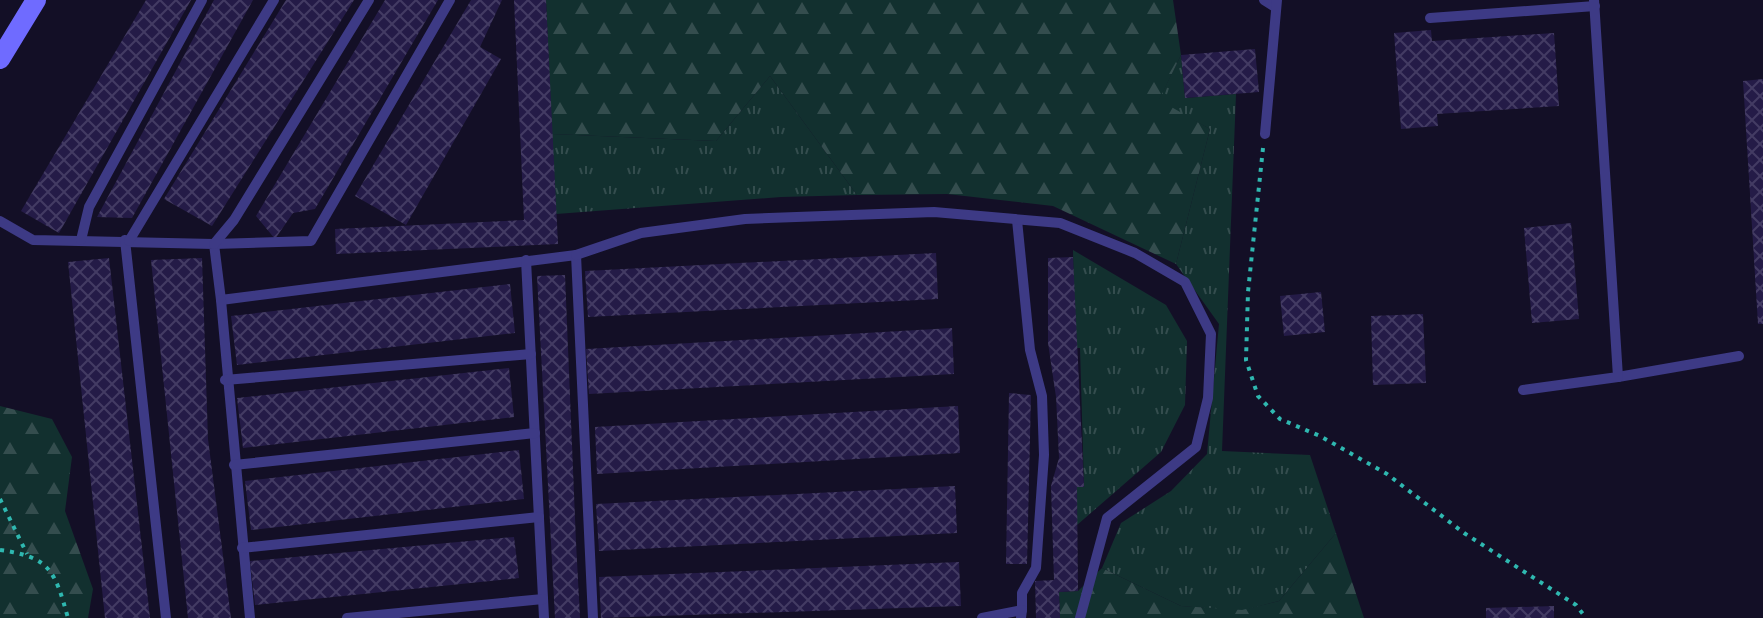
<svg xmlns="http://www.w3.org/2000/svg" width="1763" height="618" viewBox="0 0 1763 618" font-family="'DejaVu Sans',sans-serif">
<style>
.grass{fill:url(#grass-tufts)}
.forest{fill:url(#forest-firs)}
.building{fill:url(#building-cross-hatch)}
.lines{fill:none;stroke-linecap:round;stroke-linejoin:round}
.path{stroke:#2fb8b0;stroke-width:4;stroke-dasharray:4 6;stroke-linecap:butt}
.lane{stroke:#3d3a85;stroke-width:10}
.secondary{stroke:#6f6bff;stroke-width:20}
</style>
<defs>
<pattern id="grass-tufts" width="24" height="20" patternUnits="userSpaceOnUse" patternTransform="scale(2)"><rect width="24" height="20" fill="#12302f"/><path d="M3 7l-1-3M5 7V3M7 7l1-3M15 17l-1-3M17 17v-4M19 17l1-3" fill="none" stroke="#344d4e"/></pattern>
<pattern id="forest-firs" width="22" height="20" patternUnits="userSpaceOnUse" patternTransform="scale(2)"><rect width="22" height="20" fill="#12302f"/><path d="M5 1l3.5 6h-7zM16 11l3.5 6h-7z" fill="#344d4e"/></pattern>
<pattern id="building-cross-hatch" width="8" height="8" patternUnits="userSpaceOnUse" patternTransform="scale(2)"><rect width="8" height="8" fill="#241b47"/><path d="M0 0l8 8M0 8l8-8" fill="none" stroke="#433b63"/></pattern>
</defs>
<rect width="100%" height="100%" fill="#130f26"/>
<g class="grass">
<polygon points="1181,55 1185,98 1236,94 1222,451 1310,455 1336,533 1279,601 1241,611 1181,606 1102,568 1121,523 1171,491 1207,454 1219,324 1176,264 1210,129 1158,101"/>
<polygon points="770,76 857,195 781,197 556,214 552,134 716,141"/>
<polygon points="1073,250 1166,305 1187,341 1185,405 1161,452 1077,525 1077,487 1084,486 1080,348 1075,348"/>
</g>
<g class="forest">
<polygon points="546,0 1173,0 1181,55 1159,100 1210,129 1176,264 1053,206 947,194 857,195 770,76 716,141 552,134"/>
<polygon points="0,406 52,419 72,457 65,511 93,589 88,618 0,618"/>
<polygon points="1336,533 1364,618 1060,618 1059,592 1078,591 1102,568 1181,606 1242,610 1279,601"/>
</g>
<g class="building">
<polygon points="146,0 191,0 59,233 21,211"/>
<polygon points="214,0 253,0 132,218 97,217"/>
<polygon points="286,0 354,0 212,226 164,199"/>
<polygon points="385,0 438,0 315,209 293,213 275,239 256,216"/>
<polygon points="471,0 502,0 480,47 501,59 406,225 355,196"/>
<polygon points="514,0 546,0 558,244 336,254 335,229 524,220"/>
<polygon points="1431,30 1432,41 1554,33 1559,106 1437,114 1438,126 1401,129 1394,33"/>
<polygon points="1255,49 1259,92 1185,98 1181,55"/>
<polygon points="1763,79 1763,324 1758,324 1743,81"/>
<polygon points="1571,223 1579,319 1532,323 1524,228"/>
<polygon points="936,253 938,299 588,317 585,271"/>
<polygon points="1073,257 1084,487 1077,487 1078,591 1059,592 1060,618 1036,618 1035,581 1054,580 1051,486 1059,458 1056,397 1048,343 1048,258"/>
<polygon points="109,258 150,618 105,618 68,262"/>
<polygon points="202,258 208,439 231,618 188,618 151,260"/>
<polygon points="565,275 576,542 580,618 555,618 537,276"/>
<polygon points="510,284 515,333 237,365 231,316"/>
<polygon points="1321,292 1325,332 1284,336 1280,296"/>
<polygon points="1423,314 1426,383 1373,385 1371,316"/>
<polygon points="952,328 954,374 589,394 586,349"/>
<polygon points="509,368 514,417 243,448 237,398"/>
<polygon points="1009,393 1031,395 1027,564 1006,564"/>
<polygon points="958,406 960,453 597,474 595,427"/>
<polygon points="519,450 524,499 251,530 245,481"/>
<polygon points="955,486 957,533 599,551 596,504"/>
<polygon points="514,537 519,578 255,605 250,561"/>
<polygon points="959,562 961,606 601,618 599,577"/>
<polygon points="1554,606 1554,618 1486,618 1486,608"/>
</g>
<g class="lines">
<g class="path">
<polyline points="1263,148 1248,292 1246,360 1258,396 1280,419 1320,436 1387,474 1464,533 1576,605 1586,618"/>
<polyline points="0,499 27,554"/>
<path d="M0,550C51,557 55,572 68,618"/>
</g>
<g class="lane">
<polyline points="1264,0 1275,7"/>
<polyline points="1430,18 1595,6"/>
<polyline points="1265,134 1277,0"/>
<polyline points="1017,220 1030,350 1042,396 1044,455 1036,568 1022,593 1022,610"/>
<polyline points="0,221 33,240 214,244 221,300 576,255 593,618"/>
<polyline points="81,240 89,207 202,0"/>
<polyline points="125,240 166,618"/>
<polyline points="129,241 274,0"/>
<polyline points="214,244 311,241 450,0"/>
<polyline points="214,244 234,220 369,0"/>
<polyline points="576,255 641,233 745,219 934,212 1060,223 1135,253 1185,282 1211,334 1208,398 1196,447 1107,518 1080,618"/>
<polyline points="526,260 544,618"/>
<polyline points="221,300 250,618"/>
<polyline points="1618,377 1739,356"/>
<polyline points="225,380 531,354"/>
<polyline points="1523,390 1618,377 1594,0"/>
<polyline points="234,465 535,433"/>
<polyline points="242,548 539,517"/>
<polyline points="347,618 543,599"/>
<polyline points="982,618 1022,610 1021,618"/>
</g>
<polyline class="secondary" points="0,59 36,0"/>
</g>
</svg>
